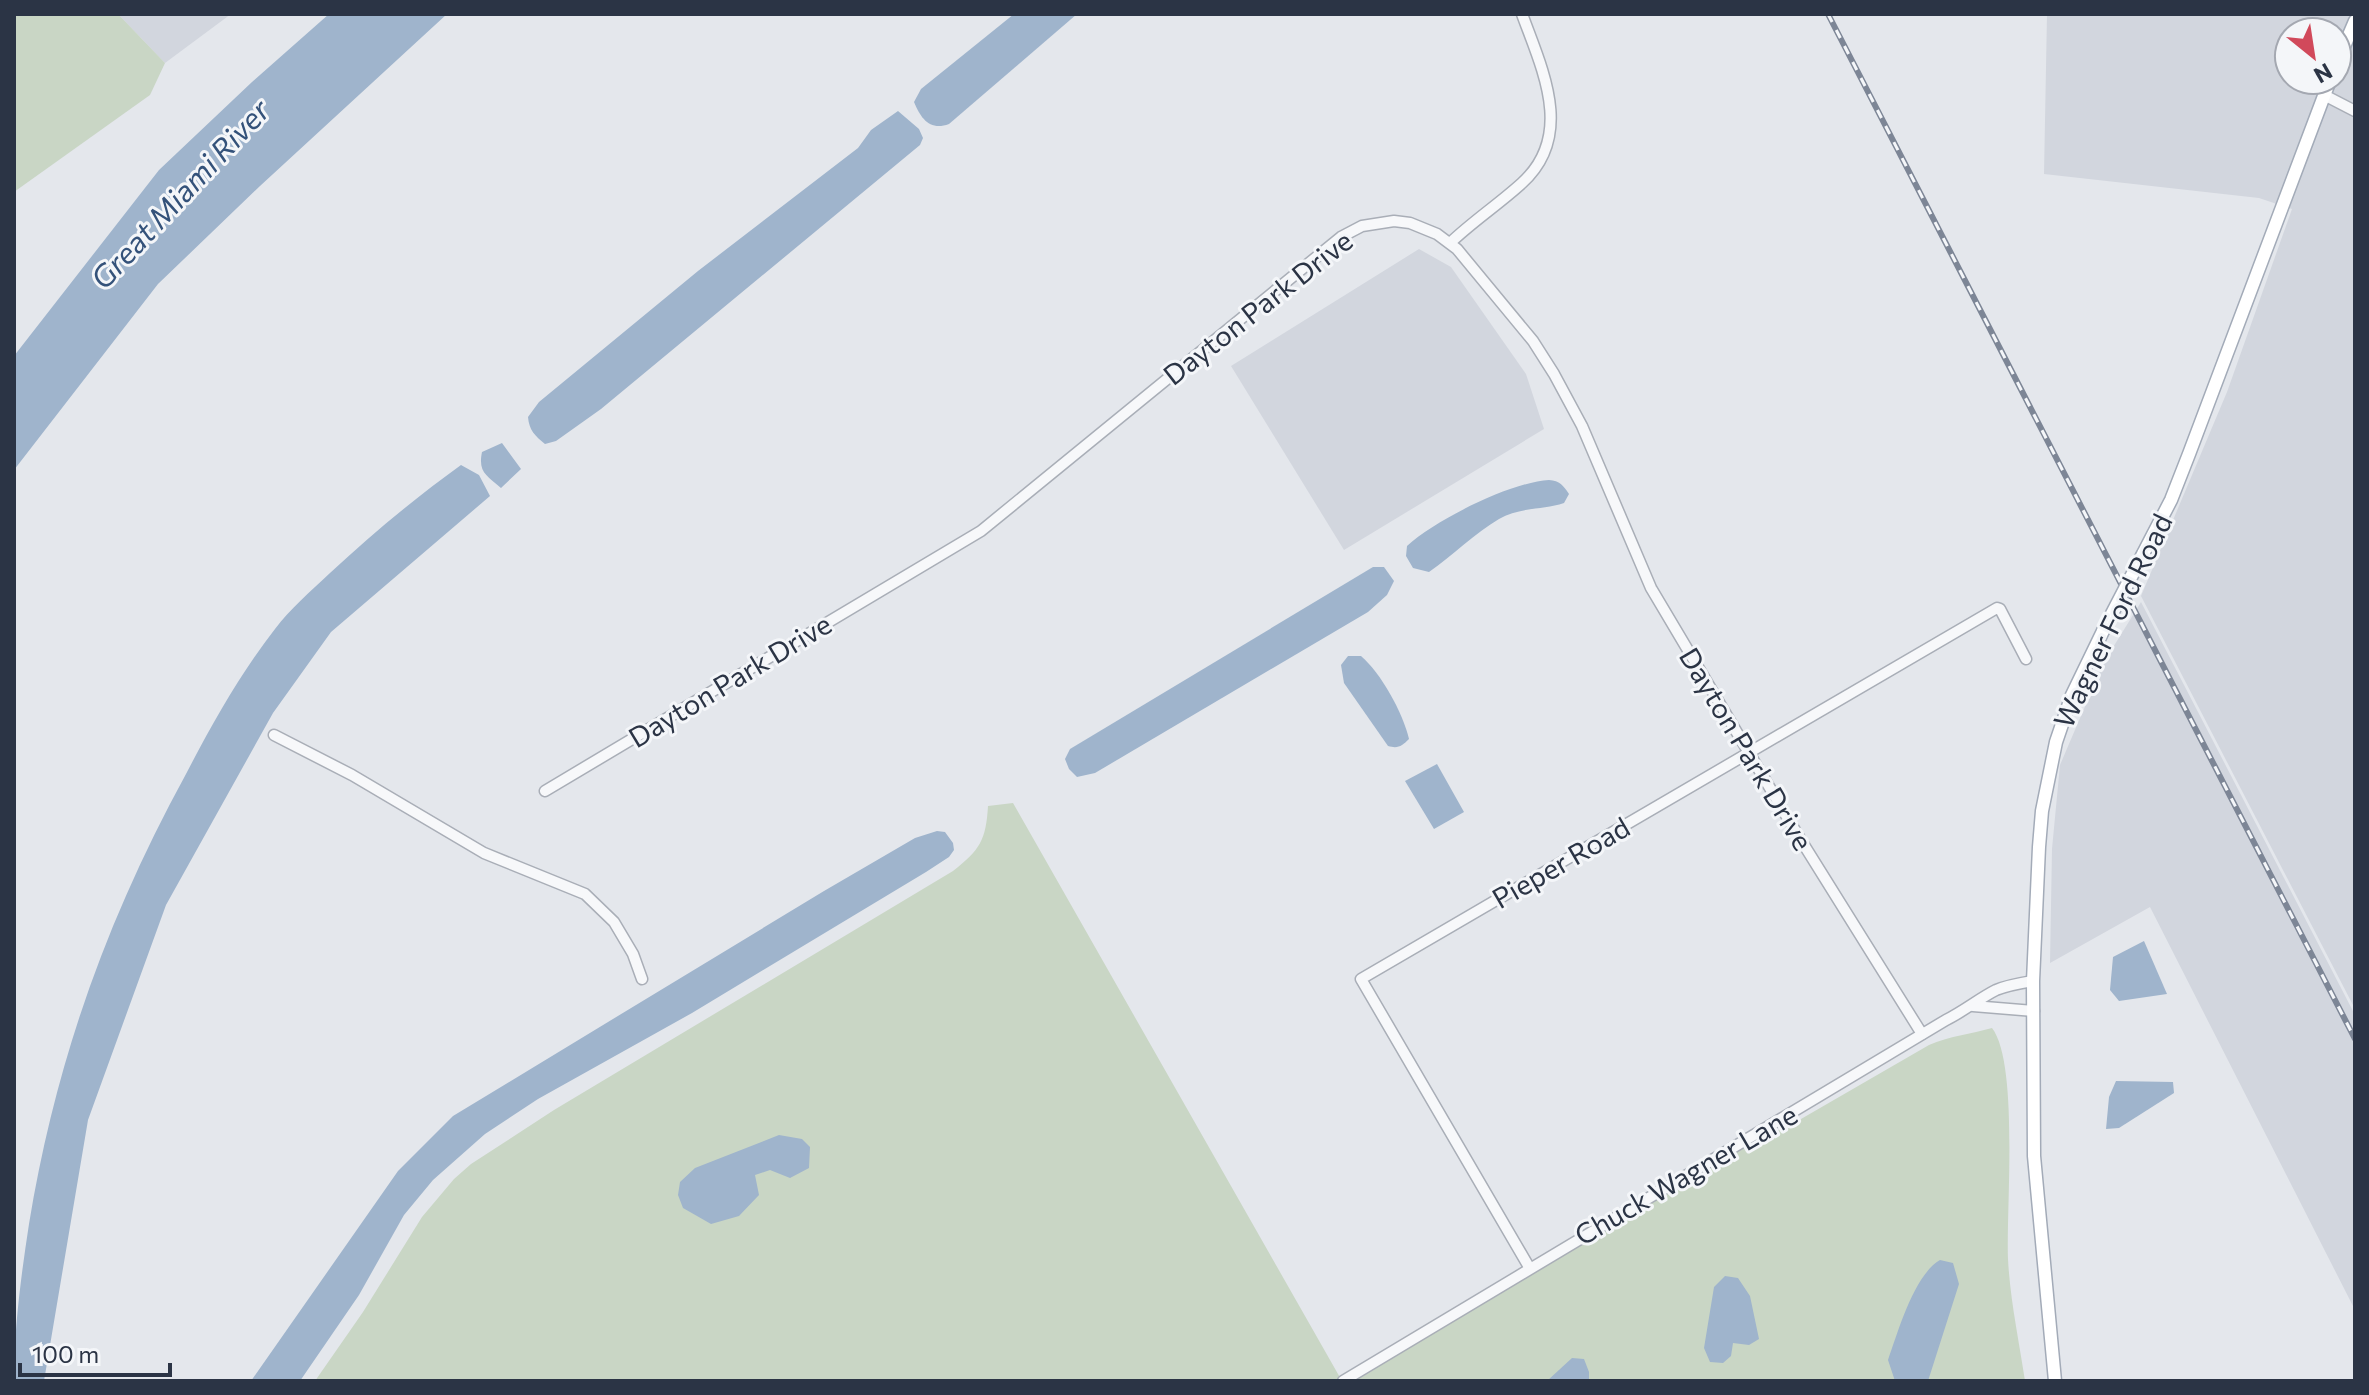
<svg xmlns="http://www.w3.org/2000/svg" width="2369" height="1395" viewBox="0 0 2369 1395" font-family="Commissioner,sans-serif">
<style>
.built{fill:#d2d6de;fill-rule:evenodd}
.green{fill:#c9d6c5}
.water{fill:#9fb4cc}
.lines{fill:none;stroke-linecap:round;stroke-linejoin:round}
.minor-casing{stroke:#a9aeb7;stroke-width:13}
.major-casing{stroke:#a3abb8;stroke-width:15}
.minor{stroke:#f7f8fa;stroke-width:10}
.major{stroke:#fff;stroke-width:12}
.rail-casing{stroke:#7d8696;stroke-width:6}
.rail{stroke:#f4f6f9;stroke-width:3;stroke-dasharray:9;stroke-linecap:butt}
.major-bridge-casing{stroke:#a3abb8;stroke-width:15;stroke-linecap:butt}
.major-bridge{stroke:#fff;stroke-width:12}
.labels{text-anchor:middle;stroke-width:6;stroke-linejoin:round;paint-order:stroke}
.street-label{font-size:28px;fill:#2b3445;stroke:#f4f6f9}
.water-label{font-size:30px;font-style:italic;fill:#34527a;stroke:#f4f6f9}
</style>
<rect width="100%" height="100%" fill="#e4e7ec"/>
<g class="built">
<polygon points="118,14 231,14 165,63"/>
<path d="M2047,14H2355V1009L2141,596L2227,392L2292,209L2259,198L2044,174ZM2289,32H2337V80H2289Z"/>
<polygon points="1419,249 1451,267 1526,374 1544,429 1344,550 1231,366"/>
<polygon points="2141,602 2355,1015 2355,1310 2150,907 2050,963 2052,849 2060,765 2104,662"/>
</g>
<g class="green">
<polygon points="14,14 118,14 165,63 150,95 14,192"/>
<path d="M1013,803L1342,1381H315L363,1312L422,1217L454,1179L471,1164L554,1110L953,871C980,850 986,840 988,806Z"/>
<path d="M1992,1028C2019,1063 2006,1209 2008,1259C2010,1299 2019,1341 2025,1381H1343L1667,1185L1801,1119L1929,1045C1949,1036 1971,1034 1992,1028Z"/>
</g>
<g class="water">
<polygon points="329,14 447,14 260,186 158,284 14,470 14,356 159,170 252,82"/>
<path d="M1014,14H1077L949,124C930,131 921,119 914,102L921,89Z"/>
<path d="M898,111L919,129L923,138L920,145L601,409L556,441L545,444C535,436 529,430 528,417L539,402L698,271L858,148L871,130Z"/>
<path d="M502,443L521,469L501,488C486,475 478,472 482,452Z"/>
<path d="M461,465L479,475L490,496L331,632L273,713L166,905L88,1120L44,1381H14C14,1329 21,1276 29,1224C56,1060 107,919 186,774C212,724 240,674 275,629C290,609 311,591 330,573C371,535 415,498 461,465Z"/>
<path d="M1549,480C1560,481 1563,485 1569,494L1564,503C1543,510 1519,507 1499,519C1475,533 1452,556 1429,572L1413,568L1406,556L1407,546C1435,520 1511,482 1549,480Z"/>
<polygon points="1373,567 1384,567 1394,581 1387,595 1368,612 1095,773 1077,777 1069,769 1065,759 1070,749"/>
<path d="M1348,656H1361C1381,673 1403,713 1409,739C1402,746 1398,749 1388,746L1344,683L1341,665Z"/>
<polygon points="1437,764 1464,812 1434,829 1405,781"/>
<polygon points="937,831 945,832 953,843 954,850 949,857 926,872 692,1013 538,1099 485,1134 433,1180 404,1215 359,1295 300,1381 251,1381 398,1171 453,1116 824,891 915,838"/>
<polygon points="2144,941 2167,994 2119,1001 2110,990 2113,957"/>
<polygon points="2116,1081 2173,1082 2174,1093 2119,1128 2106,1129 2109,1097"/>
<polygon points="779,1135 802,1139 810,1147 809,1168 790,1178 770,1170 755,1175 759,1195 739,1216 711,1224 683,1208 678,1195 680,1182 695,1168"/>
<path d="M1940,1260L1953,1263L1959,1284L1928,1381H1895L1888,1360C1898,1332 1914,1275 1940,1260Z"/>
<polygon points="1725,1276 1738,1278 1750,1296 1759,1339 1749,1345 1733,1343 1731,1356 1723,1363 1710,1362 1704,1348 1714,1287"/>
<polygon points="1572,1358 1584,1359 1589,1372 1589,1381 1547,1381"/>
</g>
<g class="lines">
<g class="minor-casing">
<g id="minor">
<polyline points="2324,95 2355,111"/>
<path d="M1450,243C1473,221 1499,204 1522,183C1575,135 1542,69 1522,14"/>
<polyline points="274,735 352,775 484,853 585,894 614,922 633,954 642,979"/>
<polyline points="545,791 981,531 1341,237 1362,226 1394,221 1410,223 1437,234 1457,249 1533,341 1554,374 1582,426 1651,588 1799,837 1922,1034"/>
<polyline points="1973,1006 2034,1011"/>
<polyline points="1529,1267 1361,979 1997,608 2000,609 2026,659"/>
<path d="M1343,1381L1946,1020C1964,1011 1980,998 1996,990C2008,985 2021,983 2033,981"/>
</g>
</g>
<g class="major-casing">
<g id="major">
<polyline points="2337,63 2355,21"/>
<polyline points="2143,554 2171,500 2189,454 2330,80"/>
<polyline points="2055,1381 2034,1156 2033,981 2039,847 2042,811 2056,742 2072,695 2103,631"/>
</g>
</g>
<use href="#minor" class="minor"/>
<use href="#major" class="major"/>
<g class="rail-casing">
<polyline id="rail" points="1828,14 2355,1039"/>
</g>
<use href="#rail" class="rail"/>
<g class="major-bridge-casing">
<polyline id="major-bridge" points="2103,631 2143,554"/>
</g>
<use href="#major-bridge" class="major-bridge"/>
</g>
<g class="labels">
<g class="street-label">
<text transform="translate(1258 308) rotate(-38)" y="10">Dayton Park Drive</text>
<text transform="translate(2113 621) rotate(-64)" y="10">Wagner Ford Road</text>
<text transform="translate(730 681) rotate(-31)" y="10">Dayton Park Drive</text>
<text transform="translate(1746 749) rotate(59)" y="10">Dayton Park Drive</text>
<text transform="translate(1561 863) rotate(-30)" y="10">Pieper Road</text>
<text transform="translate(1686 1175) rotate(-30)" y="10">Chuck Wagner Lane</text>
</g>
<g class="water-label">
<text transform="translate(181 195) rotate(-47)" y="10">Great Miami River</text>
</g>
</g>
<rect width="2369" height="1395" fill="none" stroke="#2b3445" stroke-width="32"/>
<g transform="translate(2313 56) rotate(150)"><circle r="38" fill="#f4f6f9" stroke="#a4a8b1" stroke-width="2"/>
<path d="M0-6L14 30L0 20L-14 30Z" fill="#d1495b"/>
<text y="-12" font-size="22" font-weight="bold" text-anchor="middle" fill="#2b3445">N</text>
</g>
<path d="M20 1363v12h150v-12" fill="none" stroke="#2b3445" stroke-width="4"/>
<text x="32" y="1363" font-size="24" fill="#2b3445" stroke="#f4f6f9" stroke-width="6" paint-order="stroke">100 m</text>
</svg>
